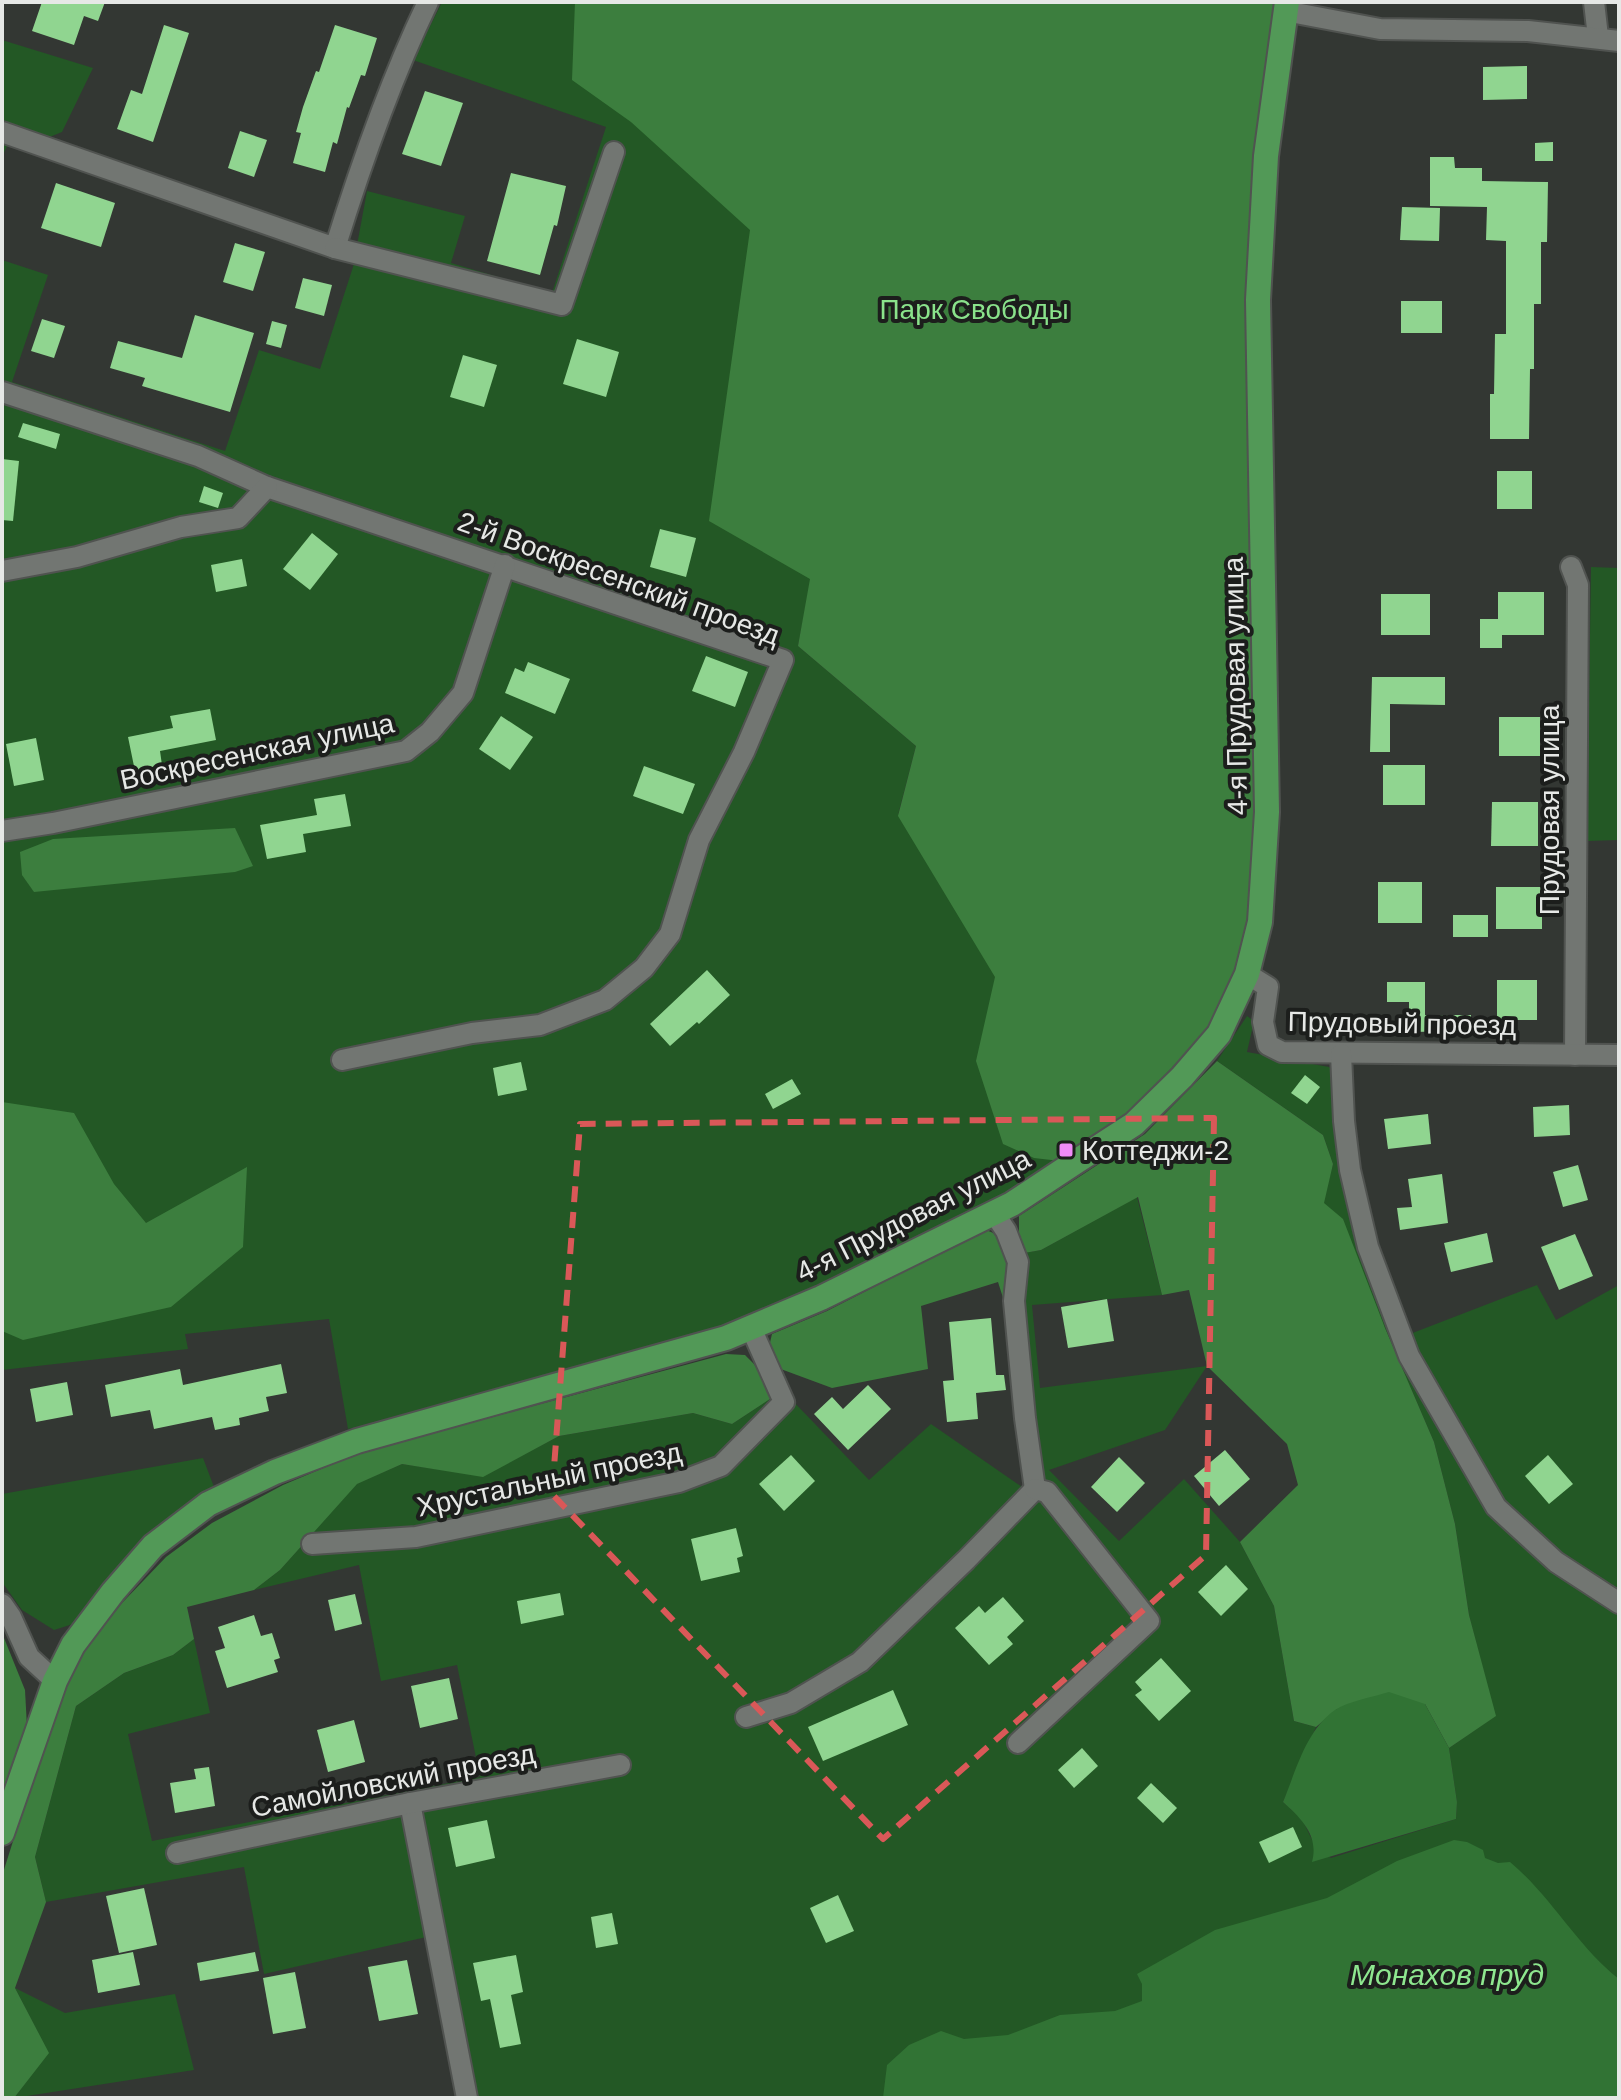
<svg xmlns="http://www.w3.org/2000/svg" width="1621" height="2100" viewBox="0 0 1621 2100" font-family="Arial,sans-serif">
<style>
.green{fill:#235825;fill-rule:evenodd}
.forest{fill:#3c7e3e}
.water{fill:#317334}
.building{fill:#90d590}
.lines{fill:none;stroke-linecap:round;stroke-linejoin:round}
.minor-casing{stroke:#505350;stroke-width:24}
.major-casing{stroke:#505350;stroke-width:28}
.minor{stroke:#727672;stroke-width:20}
.major{stroke:#529957;stroke-width:24}
.marked{fill:none;stroke:#da5858;stroke-width:6;stroke-dasharray:16 10;stroke-linejoin:round}
.poi-dot{fill:#ef8bf7;stroke:#1c1e1c;stroke-width:3}
.labels{text-anchor:middle;stroke-width:8;stroke-linejoin:round;paint-order:stroke}
.park-label{font-size:28px;fill:#8ae38b;stroke:#1c1e1c}
.street-label{font-size:28px;fill:#e6e8e6;stroke:#1c1e1c}
.poi-label{font-size:28px;fill:#e6e8e6;stroke:#1c1e1c;text-anchor:start}
.water-label{font-size:30px;font-style:italic;fill:#8ee78f;stroke:#1c1e1c}
</style>
<rect width="100%" height="100%" fill="#333733"/>
<g class="green">
<path d="M442,2H1278L1172,1069L1126,1114L1006,1194L814,1291L742,1321L348,1429L329,1319L185,1334L188,1349L2,1370V260L48,275L12,382L225,451L259,350L320,369L353,267L367,191L465,216L451,263L552,293L606,127L413,60ZM811,579L981,607L898,815L916,746L798,646Z"/>
<polygon points="2,40 93,68 62,132 47,138 16,127 2,157"/>
<polygon points="1591,567 1619,568 1619,840 1587,841"/>
<polygon points="1247,1016 1254,1021 1247,1052 1329,1067 1347,1083 1358,1170 1376,1247 1410,1334 1537,1285 1556,1320 1619,1285 1619,2098 479,2098 444,1933 264,1974 244,1867 46,1902 35,1857 76,1706 124,1673 173,1655 194,1639 210,1713 128,1734 152,1841 480,1777 457,1665 381,1681 359,1565 254,1590 280,1570 356,1484 402,1464 483,1476 559,1436 693,1413 732,1424 773,1397 789,1397 869,1480 931,1424 1025,1489 1019,1254 1041,1250 1137,1197 1162,1295 1032,1305 1040,1388 1207,1366 1165,1430 1049,1470 1119,1541 1184,1479 1240,1542 1274,1606 1294,1721 1316,1727 1283,1802 1302,1819 1316,1848 1331,1858 1456,1819 1457,1802 1449,1748 1495,1716 1469,1615 1455,1524 1434,1442 1385,1328 1323,1203 1333,1164 1323,1135 1217,1061"/>
<polygon points="203,1458 214,1487 199,1495 144,1537 76,1623 54,1630 22,1610 2,1582 2,1494"/>
<polygon points="15,1988 65,2013 175,1994 194,2070 14,2098 48,2052"/>
</g>
<g class="forest">
<polygon points="575,2 1276,2 1260,157 1260,811 1251,912 1238,968 1213,1026 1126,1114 1060,1161 1034,1158 1003,1144 976,1061 995,977 898,816 916,746 798,646 810,579 709,521 750,230 631,122 572,80"/>
<polygon points="235,828 253,866 235,872 34,892 22,875 20,852 53,839"/>
<polygon points="1217,1061 1323,1135 1333,1164 1324,1203 1343,1219 1385,1328 1434,1442 1455,1524 1469,1615 1496,1716 1449,1748 1425,1704 1337,1709 1316,1727 1294,1721 1274,1606 1240,1542 1298,1485 1287,1444 1207,1366 1189,1290 1162,1295 1138,1197 1041,1250 1019,1254 1019,1216 1145,1134"/>
<polygon points="2,1102 74,1113 114,1184 146,1223 247,1167 243,1247 171,1307 23,1340 2,1331"/>
<path d="M985,1230C1018,1238 1009,1278 1005,1304L998,1282L921,1306L928,1369L832,1388L778,1368L768,1351L772,1334L827,1311Z"/>
<polygon points="726,1354 745,1355 754,1364 773,1397 732,1424 693,1413 559,1436 483,1477 402,1464 357,1484 280,1570 254,1590 187,1607 194,1639 173,1655 124,1673 76,1706 35,1857 46,1902 15,1988 49,2053 14,2098 2,2098 2,1876 52,1718 83,1652 122,1603 166,1557 212,1523 283,1485 359,1453"/>
<polygon points="2,1633 25,1690 27,1727 2,1803"/>
</g>
<g class="water">
<path d="M1389,1692L1425,1704L1449,1748L1457,1802L1456,1819L1312,1862C1319,1836 1302,1819 1283,1802C1296,1771 1306,1730 1335,1710C1349,1701 1373,1697 1389,1692Z"/>
<path d="M1454,1840L1467,1842L1483,1850L1485,1858L1498,1863L1510,1862C1552,1897 1577,1946 1619,1979V2098H883L887,2065L909,2045L941,2031L964,2039L1008,2035L1060,2015L1115,2011L1142,2001V1984L1137,1974L1215,1930L1327,1898L1397,1861Z"/>
</g>
<g class="building">
<polygon points="42,2 105,2 98,21 84,16 74,45 32,31"/>
<polygon points="164,25 189,33 153,142 117,129 131,90 142,94"/>
<polygon points="335,25 377,38 365,76 361,75 349,108 347,107 337,144 333,142 325,172 293,163 301,133 296,132 303,107 316,71 319,72"/>
<polygon points="1527,66 1527,99 1483,100 1483,67"/>
<polygon points="425,91 463,103 441,166 402,154"/>
<polygon points="240,131 267,140 254,177 228,168"/>
<polygon points="1553,142 1553,161 1535,161 1535,143"/>
<polygon points="1430,157 1454,157 1455,168 1482,168 1482,181 1548,182 1547,242 1541,242 1541,304 1534,304 1534,369 1530,369 1529,439 1490,439 1490,394 1494,394 1495,334 1506,334 1506,241 1486,240 1487,207 1430,206"/>
<polygon points="511,173 566,186 557,226 554,225 540,275 487,261"/>
<polygon points="56,183 115,203 101,247 41,228"/>
<polygon points="1402,207 1440,208 1439,241 1400,240"/>
<polygon points="235,243 265,252 253,291 223,282"/>
<polygon points="303,278 332,285 324,316 295,308"/>
<rect x="1401" y="301" width="41" height="32"/>
<polygon points="195,315 254,333 230,412 142,386 145,378 110,368 118,341 182,358"/>
<polygon points="42,319 65,326 54,358 31,351"/>
<polygon points="272,321 287,325 281,348 266,344"/>
<polygon points="577,339 619,352 606,397 563,384"/>
<polygon points="463,355 497,365 484,407 450,397"/>
<polygon points="23,423 60,434 56,449 18,437"/>
<polygon points="2,459 19,461 13,521 2,520"/>
<rect x="1497" y="471" width="35" height="38"/>
<polygon points="204,486 223,493 218,508 199,502"/>
<polygon points="660,529 696,538 686,577 650,567"/>
<polygon points="312,533 338,554 310,590 283,569"/>
<polygon points="242,559 247,586 216,592 211,565"/>
<polygon points="1498,592 1544,592 1544,635 1502,635 1502,648 1480,648 1480,619 1498,619"/>
<rect x="1381" y="594" width="49" height="41"/>
<polygon points="706,656 748,672 735,707 692,691"/>
<polygon points="528,662 570,679 555,714 505,693 515,668 524,672"/>
<polygon points="1372,677 1445,677 1445,705 1390,704 1390,752 1370,752"/>
<polygon points="210,709 216,740 160,751 162,765 135,771 128,737 173,728 170,716"/>
<polygon points="501,716 533,737 510,770 479,749"/>
<rect x="1499" y="717" width="41" height="39"/>
<polygon points="36,738 44,780 14,786 6,744"/>
<rect x="1383" y="765" width="42" height="40"/>
<polygon points="644,766 695,784 683,814 633,796"/>
<polygon points="345,794 351,826 303,834 306,852 267,859 260,825 317,815 314,799"/>
<polygon points="1492,802 1538,802 1538,846 1491,846"/>
<rect x="1378" y="882" width="44" height="41"/>
<rect x="1496" y="887" width="46" height="42"/>
<rect x="1453" y="915" width="35" height="22"/>
<polygon points="707,970 730,995 699,1024 697,1022 670,1046 650,1024"/>
<rect x="1497" y="980" width="40" height="40"/>
<polygon points="1387,982 1425,982 1425,1015 1471,1015 1471,1031 1409,1032 1409,1002 1387,1002"/>
<polygon points="521,1062 527,1090 498,1096 493,1068"/>
<polygon points="1305,1075 1320,1087 1307,1104 1291,1093"/>
<polygon points="792,1079 801,1094 773,1109 765,1094"/>
<polygon points="1569,1105 1570,1135 1534,1137 1533,1107"/>
<polygon points="1428,1114 1431,1144 1388,1149 1384,1119"/>
<polygon points="1578,1165 1588,1200 1563,1207 1553,1172"/>
<polygon points="1442,1174 1448,1223 1400,1230 1397,1208 1412,1207 1408,1179"/>
<polygon points="1487,1233 1493,1262 1451,1272 1444,1243"/>
<polygon points="1575,1234 1593,1276 1559,1290 1541,1247"/>
<polygon points="1107,1299 1114,1341 1068,1348 1061,1307"/>
<polygon points="991,1318 996,1375 1004,1375 1006,1390 976,1393 978,1419 947,1422 943,1381 954,1380 949,1322"/>
<polygon points="281,1364 287,1393 266,1397 269,1411 239,1418 240,1425 215,1430 212,1417 154,1429 150,1410 111,1417 105,1385 180,1369 183,1385"/>
<polygon points="67,1382 73,1415 36,1422 30,1389"/>
<polygon points="868,1385 891,1409 848,1450 814,1414 832,1397 843,1409"/>
<polygon points="1225,1450 1250,1479 1219,1506 1194,1476"/>
<polygon points="791,1455 815,1481 784,1511 759,1484"/>
<polygon points="1548,1455 1573,1484 1549,1504 1525,1476"/>
<polygon points="1119,1457 1145,1483 1117,1512 1091,1487"/>
<polygon points="736,1528 743,1556 737,1558 740,1572 701,1581 691,1539"/>
<polygon points="1226,1565 1248,1589 1221,1616 1198,1592"/>
<polygon points="560,1593 564,1615 521,1624 517,1601"/>
<polygon points="355,1594 362,1624 335,1631 328,1600"/>
<polygon points="1003,1597 1024,1621 1007,1637 1013,1644 989,1665 955,1628 979,1606 985,1613"/>
<polygon points="254,1615 261,1636 272,1633 280,1658 274,1660 278,1672 227,1688 215,1651 225,1648 218,1627"/>
<polygon points="1161,1658 1191,1691 1159,1721 1135,1695 1142,1690 1135,1682"/>
<polygon points="449,1678 458,1719 420,1728 411,1686"/>
<polygon points="893,1690 908,1725 823,1761 808,1727"/>
<polygon points="354,1720 365,1762 328,1772 317,1730"/>
<polygon points="1082,1748 1098,1766 1074,1788 1058,1770"/>
<polygon points="209,1767 215,1806 175,1813 170,1783 196,1779 194,1769"/>
<polygon points="1151,1783 1177,1808 1163,1823 1137,1798"/>
<polygon points="487,1820 495,1858 456,1867 448,1828"/>
<polygon points="1293,1827 1302,1847 1269,1863 1259,1842"/>
<polygon points="144,1888 157,1945 119,1953 106,1896"/>
<polygon points="838,1895 854,1931 826,1943 810,1908"/>
<polygon points="612,1913 618,1944 596,1948 591,1917"/>
<polygon points="133,1952 140,1985 98,1993 92,1960"/>
<polygon points="255,1952 259,1971 200,1981 197,1963"/>
<polygon points="516,1955 523,1992 511,1995 521,2044 500,2048 490,1999 481,2001 473,1963"/>
<polygon points="407,1960 418,2014 379,2021 368,1967"/>
<polygon points="295,1972 306,2028 273,2034 263,1978"/>
</g>
<g class="lines">
<g class="minor-casing">
<g id="minor">
<polyline points="1594,2 1598,37"/>
<polyline points="1285,11 1380,29 1528,31 1619,41"/>
<path d="M2,132L335,248C361,164 390,81 428,2"/>
<polyline points="335,248 562,305 614,152"/>
<polyline points="2,392 198,456 267,487 783,660 744,752 699,840 670,934 644,968 605,1000 540,1025 472,1033 342,1060"/>
<polyline points="1571,567 1578,585 1575,1055"/>
<polyline points="2,571 77,557 181,527 238,518 267,487"/>
<polyline points="2,831 53,823 406,751 430,732 463,693 505,565"/>
<polyline points="1247,974 1268,987 1263,1022 1268,1045 1282,1052 1619,1055"/>
<polyline points="1341,1054 1344,1121 1350,1170 1368,1247 1409,1356 1496,1507 1556,1562 1619,1603"/>
<polyline points="994,1213 1006,1231 1018,1262 1014,1301 1025,1418 1035,1489"/>
<polyline points="312,1544 416,1537 679,1482 721,1466 784,1402 751,1328"/>
<polyline points="2,1604 11,1617 29,1657 55,1681"/>
<polyline points="746,1717 791,1703 860,1662 966,1560 1035,1489"/>
<polyline points="1018,1743 1149,1621 1047,1492 1035,1489"/>
<polyline points="410,1803 467,2098"/>
<polyline points="177,1853 410,1803 620,1765"/>
</g>
</g>
<g class="major-casing">
<polyline id="major" points="2,1833 55,1681 73,1645 113,1592 153,1546 208,1504 275,1472 357,1441 726,1338 821,1298 1012,1204 1074,1163 1134,1124 1182,1077 1219,1034 1247,974 1260,922 1267,812 1258,300 1266,156 1287,2"/>
</g>
<use href="#minor" class="minor"/>
<use href="#major" class="major"/>
</g>
<path class="marked" d="M1214,1118L1206,1555L883,1839L552,1494L580,1124Z"/>
<rect class="poi-dot" x="1058" y="1142" width="16" height="16" rx="4"/>
<g class="labels">
<g class="park-label">
<text x="974" y="319">Парк Свободы</text>
</g>
<g class="street-label">
<text transform="translate(619 578) rotate(20)" y="10">2-й Воскресенский проезд</text>
<text transform="translate(1235 686) rotate(-91)" y="10">4-я Прудовая улица</text>
<text transform="translate(257 751) rotate(-12)" y="10">Воскресенская улица</text>
<text transform="translate(1549 810) rotate(-90)" y="10">Прудовая улица</text>
<text transform="translate(1402 1023) rotate(1)" y="10">Прудовый проезд</text>
<text transform="translate(913 1215) rotate(-27)" y="10">4-я Прудовая улица</text>
<text transform="translate(549 1479) rotate(-12)" y="10">Хрустальный проезд</text>
<text transform="translate(393 1780) rotate(-11)" y="10">Самойловский проезд</text>
</g>
<g class="poi-label">
<text x="1082" y="1160">Коттеджи-2</text>
</g>
<g class="water-label">
<text x="1447" y="1985">Монахов пруд</text>
</g>
</g>
<rect width="1621" height="2100" fill="none" stroke="#e6e8e6" stroke-width="8"/>
</svg>
